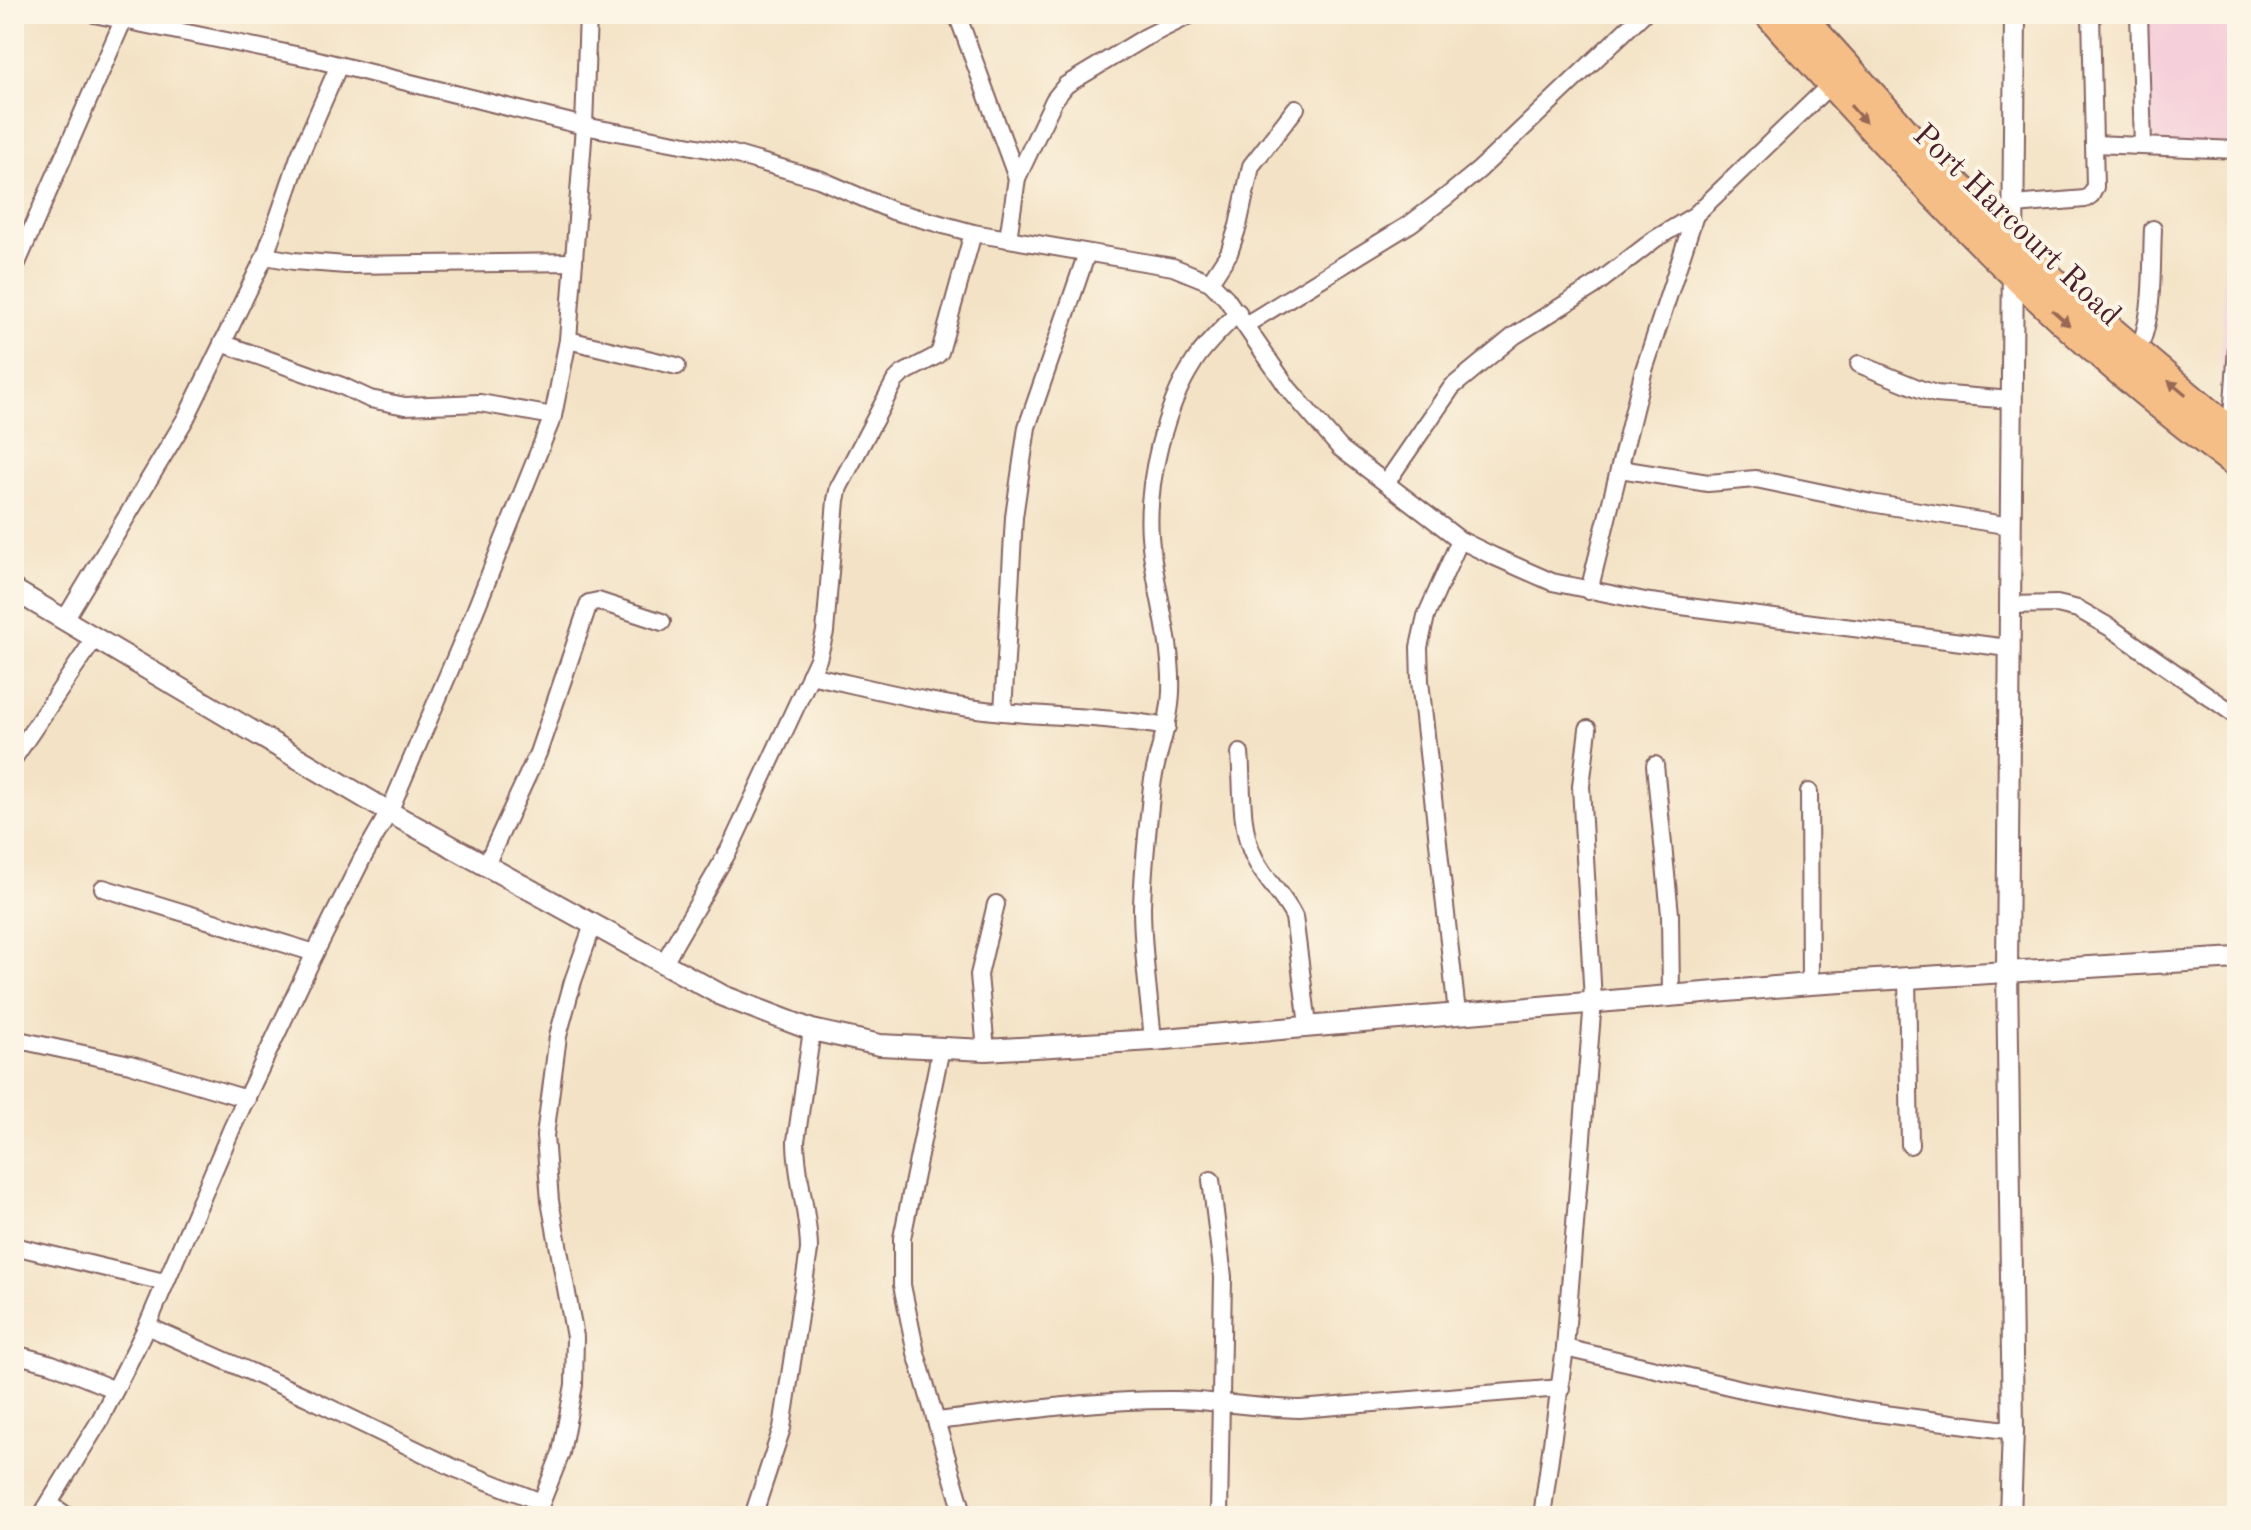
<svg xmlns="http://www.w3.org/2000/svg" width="2251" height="1530" viewBox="0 0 2251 1530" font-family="'Old Standard TT',serif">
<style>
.built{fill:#f5cfda}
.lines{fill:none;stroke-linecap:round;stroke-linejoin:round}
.minor-casing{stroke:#856361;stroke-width:20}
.tertiary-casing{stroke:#856361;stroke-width:24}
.trunk-casing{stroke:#856361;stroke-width:32}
.minor{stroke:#fff;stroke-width:16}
.tertiary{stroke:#fff;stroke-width:20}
.trunk{stroke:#f6be87;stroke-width:28}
.oneway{fill:#976754}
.labels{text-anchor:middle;stroke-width:8;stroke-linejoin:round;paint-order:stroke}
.street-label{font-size:32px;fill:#4a1f2b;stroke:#fcf5e5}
</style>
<rect width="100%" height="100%" fill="#fcf5e5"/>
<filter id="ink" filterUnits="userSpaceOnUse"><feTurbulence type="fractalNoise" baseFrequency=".0125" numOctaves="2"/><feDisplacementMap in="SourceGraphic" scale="16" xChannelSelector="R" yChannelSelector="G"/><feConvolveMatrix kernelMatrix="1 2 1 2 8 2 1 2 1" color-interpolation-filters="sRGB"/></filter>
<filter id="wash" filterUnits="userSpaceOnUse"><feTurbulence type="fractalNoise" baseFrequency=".006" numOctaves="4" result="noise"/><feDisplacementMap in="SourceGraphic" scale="32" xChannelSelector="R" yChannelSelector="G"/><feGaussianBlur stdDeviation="1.8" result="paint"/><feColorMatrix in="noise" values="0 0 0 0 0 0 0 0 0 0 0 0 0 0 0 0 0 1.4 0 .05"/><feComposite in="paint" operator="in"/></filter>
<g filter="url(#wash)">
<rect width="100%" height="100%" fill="#f3e2c5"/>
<polygon class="built" points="2141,14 2237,14 2237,400 2221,392 2227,149 2143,141"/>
</g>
<g filter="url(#ink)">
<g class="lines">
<g class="minor-casing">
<g id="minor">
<polyline points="94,14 310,58 584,126 730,153 819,179 893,211 973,233 1173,267 1210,282 1226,298 1288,388 1340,448 1460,540 1493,556 1552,582 1650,602 2008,648"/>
<polyline points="957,14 1017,178"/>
<polyline points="2139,14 2143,145"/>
<polyline points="2094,144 2237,150"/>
<polyline points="2015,205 2085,199 2091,195 2095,187 2091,14"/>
<polyline points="1008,239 1017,178 1054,100 1066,85 1144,38 1192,14"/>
<polyline points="265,256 294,261 346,265 574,262"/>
<polyline points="14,270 126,14"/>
<polyline points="1210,282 1229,253 1238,226 1251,166 1296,108"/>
<polyline points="1247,324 1410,224 1446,197 1479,170 1643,14"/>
<polyline points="568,340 677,366"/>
<polyline points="222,343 342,386 370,399 405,406 480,403 553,416"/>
<path d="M2136,353C2155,321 2151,266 2153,229"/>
<polyline points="1859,364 1920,389 1936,394 2012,400"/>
<polyline points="2231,432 2237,347"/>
<polyline points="1620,469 1708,483 1756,479 1871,503 2010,526"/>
<polyline points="1386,483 1452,387 1514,336 1594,286 1655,239 1695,215 1831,84"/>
<polyline points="1589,591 1643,373 1695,215"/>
<polyline points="2010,605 2057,604 2078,609 2111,628 2237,716"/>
<polyline points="65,619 186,418 265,256 299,157 339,65"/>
<path d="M810,675C874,689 938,706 1003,712C1058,717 1112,717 1167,727"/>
<polyline points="1003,712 1014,517 1027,427 1087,253"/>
<path d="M1240,753C1243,786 1239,829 1255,859C1265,880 1284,896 1294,917L1308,1025"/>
<polyline points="14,758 95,638"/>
<polyline points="1655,765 1670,914 1671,995"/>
<polyline points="1809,792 1810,984"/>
<polyline points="485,867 538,753 589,603 598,601 662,622"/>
<polyline points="103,888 315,953"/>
<polyline points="663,964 729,850 818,659 825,632 836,500 839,487 895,381 902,374 936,356 940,352 973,233"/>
<polyline points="1907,977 1910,1145"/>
<polyline points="1457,1013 1420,681 1419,647 1426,616 1460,540"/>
<polyline points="14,1039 130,1064 247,1099"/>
<path d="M1153,1040C1149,996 1142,951 1142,907C1143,867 1148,826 1152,786C1156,754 1170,725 1171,692C1173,639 1154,588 1150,536C1146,483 1165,406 1194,362C1205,344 1224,328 1238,312"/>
<polyline points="941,1048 902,1238 902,1285 916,1353 964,1516"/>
<polyline points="986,1050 979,975 996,904"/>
<polyline points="1211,1180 1223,1277 1219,1516"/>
<polyline points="14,1246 164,1282"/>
<polyline points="147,1326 307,1397 454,1468 541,1502"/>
<polyline points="1565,1348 1746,1390 1862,1411 2013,1431"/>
<polyline points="14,1354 52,1364 115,1390"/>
<path d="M937,1421C1016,1412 1097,1399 1177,1400C1218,1401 1258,1408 1300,1409L1561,1388"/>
<polyline points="50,1504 67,1516"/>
<polyline points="41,1516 99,1422 147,1326 232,1128 315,953 362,859 389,812 471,621 553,416 568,340 584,126 588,14"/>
<polyline points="536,1516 561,1453 574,1385 575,1337 550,1201 545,1136 558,1036 573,981 593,925"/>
<path d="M753,1516L782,1428L809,1250C809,1213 796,1178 796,1141L812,1030"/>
<polyline points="1542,1516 1565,1348 1593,1001 1581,786 1588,729"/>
</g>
</g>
<g class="tertiary-casing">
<g id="tertiary">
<polyline points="14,590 389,812 723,996 812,1030 880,1045 986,1050 1153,1040 1810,984 2237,958"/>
<polyline points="2010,1516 2013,1431 2007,970 2015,14"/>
</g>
</g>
<g class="trunk-casing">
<g id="trunk">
<path d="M1769,14C1913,176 2061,336 2237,464"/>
<polyline points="1799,14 1915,143 2059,287 2237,437"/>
</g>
</g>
<use href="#minor" class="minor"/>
<use href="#tertiary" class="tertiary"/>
<use href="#trunk" class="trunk"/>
</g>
<defs><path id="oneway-solid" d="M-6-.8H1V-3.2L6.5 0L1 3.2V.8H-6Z" transform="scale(2)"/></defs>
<g class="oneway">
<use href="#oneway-solid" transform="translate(1858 114) rotate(48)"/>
<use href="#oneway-solid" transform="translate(2061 318) rotate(42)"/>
<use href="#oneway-solid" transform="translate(2177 388) rotate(-140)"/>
</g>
</g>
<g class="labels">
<g class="street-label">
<text transform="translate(2018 224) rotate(44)" y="11">Port Harcourt Road</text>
</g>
</g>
<rect width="2251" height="1530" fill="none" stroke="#fcf5e5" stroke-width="48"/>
</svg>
